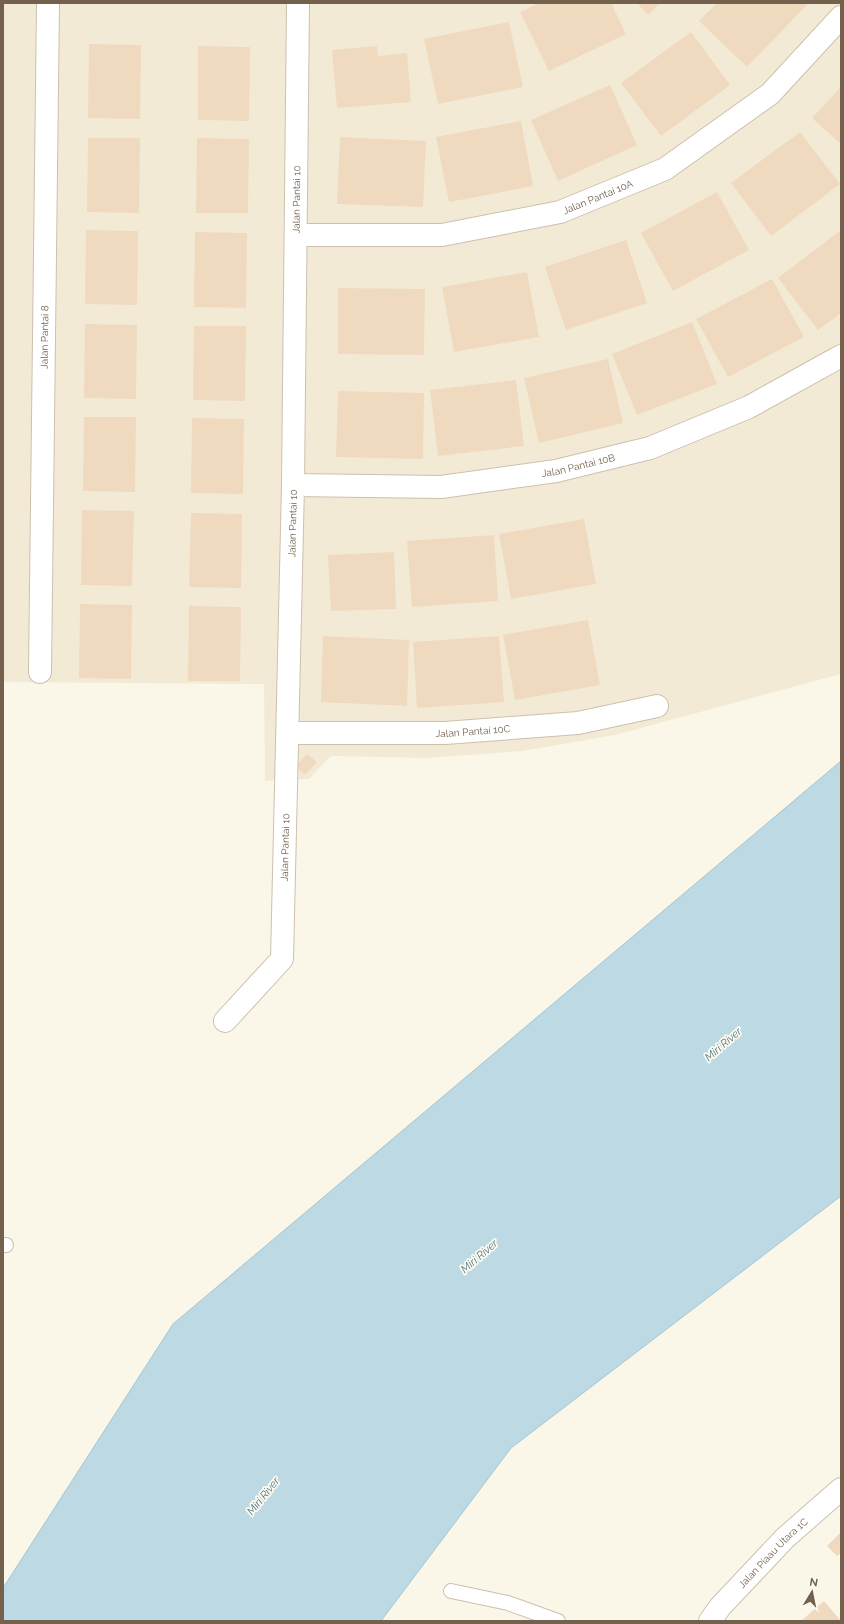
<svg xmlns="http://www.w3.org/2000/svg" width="844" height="1624" viewBox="0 0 844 1624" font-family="Raleway,sans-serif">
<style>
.residential{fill:#f3ead6}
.water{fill:#bdd9e4;stroke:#a3c6d6}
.building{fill:#efdac0}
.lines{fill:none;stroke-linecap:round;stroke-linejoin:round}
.service-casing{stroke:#cdc0ae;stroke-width:16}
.minor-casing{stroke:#cdc0ae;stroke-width:24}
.service{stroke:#fff;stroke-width:14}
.minor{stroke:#fff;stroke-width:22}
.labels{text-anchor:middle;stroke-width:3.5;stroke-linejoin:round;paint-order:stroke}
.street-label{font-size:10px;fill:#74614d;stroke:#fefaee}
.water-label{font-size:11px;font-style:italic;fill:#4b788d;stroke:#fefaee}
</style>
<rect width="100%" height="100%" fill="#fbf7e8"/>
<polygon class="residential" points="3,3 841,3 841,674 615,735 523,751 426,758 331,756 309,779 265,781 264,684 3,682"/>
<polygon class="water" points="841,761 841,1196 511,1448 381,1621 3,1621 3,1588 173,1324"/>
<g class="building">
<polygon points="539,3 611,3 626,34 549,71 520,12"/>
<polygon points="637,3 660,3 648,15"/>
<polygon points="717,3 805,3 807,5 747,67 699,21"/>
<polygon points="509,22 523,87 438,104 424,39"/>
<polygon points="691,32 730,85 661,136 621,83"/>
<polygon points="89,44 141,45 140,119 88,118"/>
<polygon points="198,46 250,47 249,121 198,120"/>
<polygon points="377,46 378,56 407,53 411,102 337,108 332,50"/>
<polygon points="610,85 637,145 558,181 531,120"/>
<polygon points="841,87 841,144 812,118"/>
<polygon points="521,121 533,186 449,202 436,137"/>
<polygon points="800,132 840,184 771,236 731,183"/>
<polygon points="340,137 426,141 423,207 337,204"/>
<polygon points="88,138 140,138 139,213 87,212"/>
<polygon points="197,138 249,139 248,213 196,213"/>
<polygon points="717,192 749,250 673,291 641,233"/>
<polygon points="86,230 138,231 137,305 85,304"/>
<polygon points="841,230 841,313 818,330 778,278"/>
<polygon points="195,232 247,233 246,308 194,307"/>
<polygon points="626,240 647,303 566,330 545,267"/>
<polygon points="527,272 539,337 454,352 442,287"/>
<polygon points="772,279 804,337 728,377 696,319"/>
<polygon points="338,288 425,289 424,355 338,354"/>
<polygon points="692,322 717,384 637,415 612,354"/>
<polygon points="85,324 137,325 136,399 84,398"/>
<polygon points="194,326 246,326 245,401 193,400"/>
<polygon points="608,359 623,423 539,443 524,378"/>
<polygon points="516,380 524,446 438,456 430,390"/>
<polygon points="338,391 424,393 423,459 336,457"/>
<polygon points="84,417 136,417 135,492 83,491"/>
<polygon points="192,418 244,419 243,494 191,493"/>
<polygon points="82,510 134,511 132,586 81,585"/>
<polygon points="191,513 242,514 241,588 189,587"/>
<polygon points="584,519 596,584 511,599 499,534"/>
<polygon points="494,535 498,601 412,607 407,541"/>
<polygon points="394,552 396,609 331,611 328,555"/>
<polygon points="80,604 132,605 131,679 79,678"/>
<polygon points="189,606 241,607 240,681 188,681"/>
<polygon points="588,620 600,685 515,700 503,635"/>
<polygon points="323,636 409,640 407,706 321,702"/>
<polygon points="499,636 504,702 417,708 413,642"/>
<polygon points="307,754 317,762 305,775 296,766"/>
<polygon points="841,1532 841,1553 837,1556 827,1546"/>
<polygon points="824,1601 841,1621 801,1621"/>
</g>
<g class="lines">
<g class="service-casing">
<g id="service">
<polyline points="3,1245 6,1245"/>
<polyline points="451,1591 508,1603 558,1621"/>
</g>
</g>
<g class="minor-casing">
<g id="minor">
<path id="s1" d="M296,235H442L560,212L665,169L770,94L841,17"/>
<path id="s2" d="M293,485L441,487L556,471L650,448L749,407L841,356"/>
<path id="s3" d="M40,672L48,3"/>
<path id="s4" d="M288,733H445L578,723L657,706"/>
<path id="s5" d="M225,1021L282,959L293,485L298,3"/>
<path id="s6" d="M710,1621L720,1607L785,1538L841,1489"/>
</g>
</g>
<use href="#service" class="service"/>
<use href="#minor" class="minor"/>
</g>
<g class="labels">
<g class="street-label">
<text dy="4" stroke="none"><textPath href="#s1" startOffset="307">Jalan Pantai 10A</textPath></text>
<text dy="4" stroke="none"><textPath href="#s5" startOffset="844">Jalan Pantai 10</textPath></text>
<text dy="4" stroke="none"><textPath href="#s3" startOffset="335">Jalan Pantai 8</textPath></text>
<text dy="4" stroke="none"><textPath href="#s2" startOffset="287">Jalan Pantai 10B</textPath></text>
<text dy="4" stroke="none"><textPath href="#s5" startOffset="520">Jalan Pantai 10</textPath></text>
<text dy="4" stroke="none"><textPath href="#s4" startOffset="185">Jalan Pantai 10C</textPath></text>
<text dy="4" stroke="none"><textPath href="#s5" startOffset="196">Jalan Pantai 10</textPath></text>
<text dy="4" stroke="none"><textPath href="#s6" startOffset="93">Jalan Piaau Utara 1C</textPath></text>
</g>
<g class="water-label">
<text transform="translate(723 1044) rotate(-41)" y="4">Miri River</text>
<text transform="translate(479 1256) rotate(-41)" y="4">Miri River</text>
<text transform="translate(263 1496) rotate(-51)" y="4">Miri River</text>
</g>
</g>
<rect width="844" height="1624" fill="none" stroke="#74614d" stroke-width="8"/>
<g transform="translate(812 1592) rotate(10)" stroke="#fefaee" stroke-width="3" paint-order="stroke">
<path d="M0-3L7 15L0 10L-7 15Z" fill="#74614d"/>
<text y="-6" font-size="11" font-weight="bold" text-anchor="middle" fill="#74614d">N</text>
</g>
</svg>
